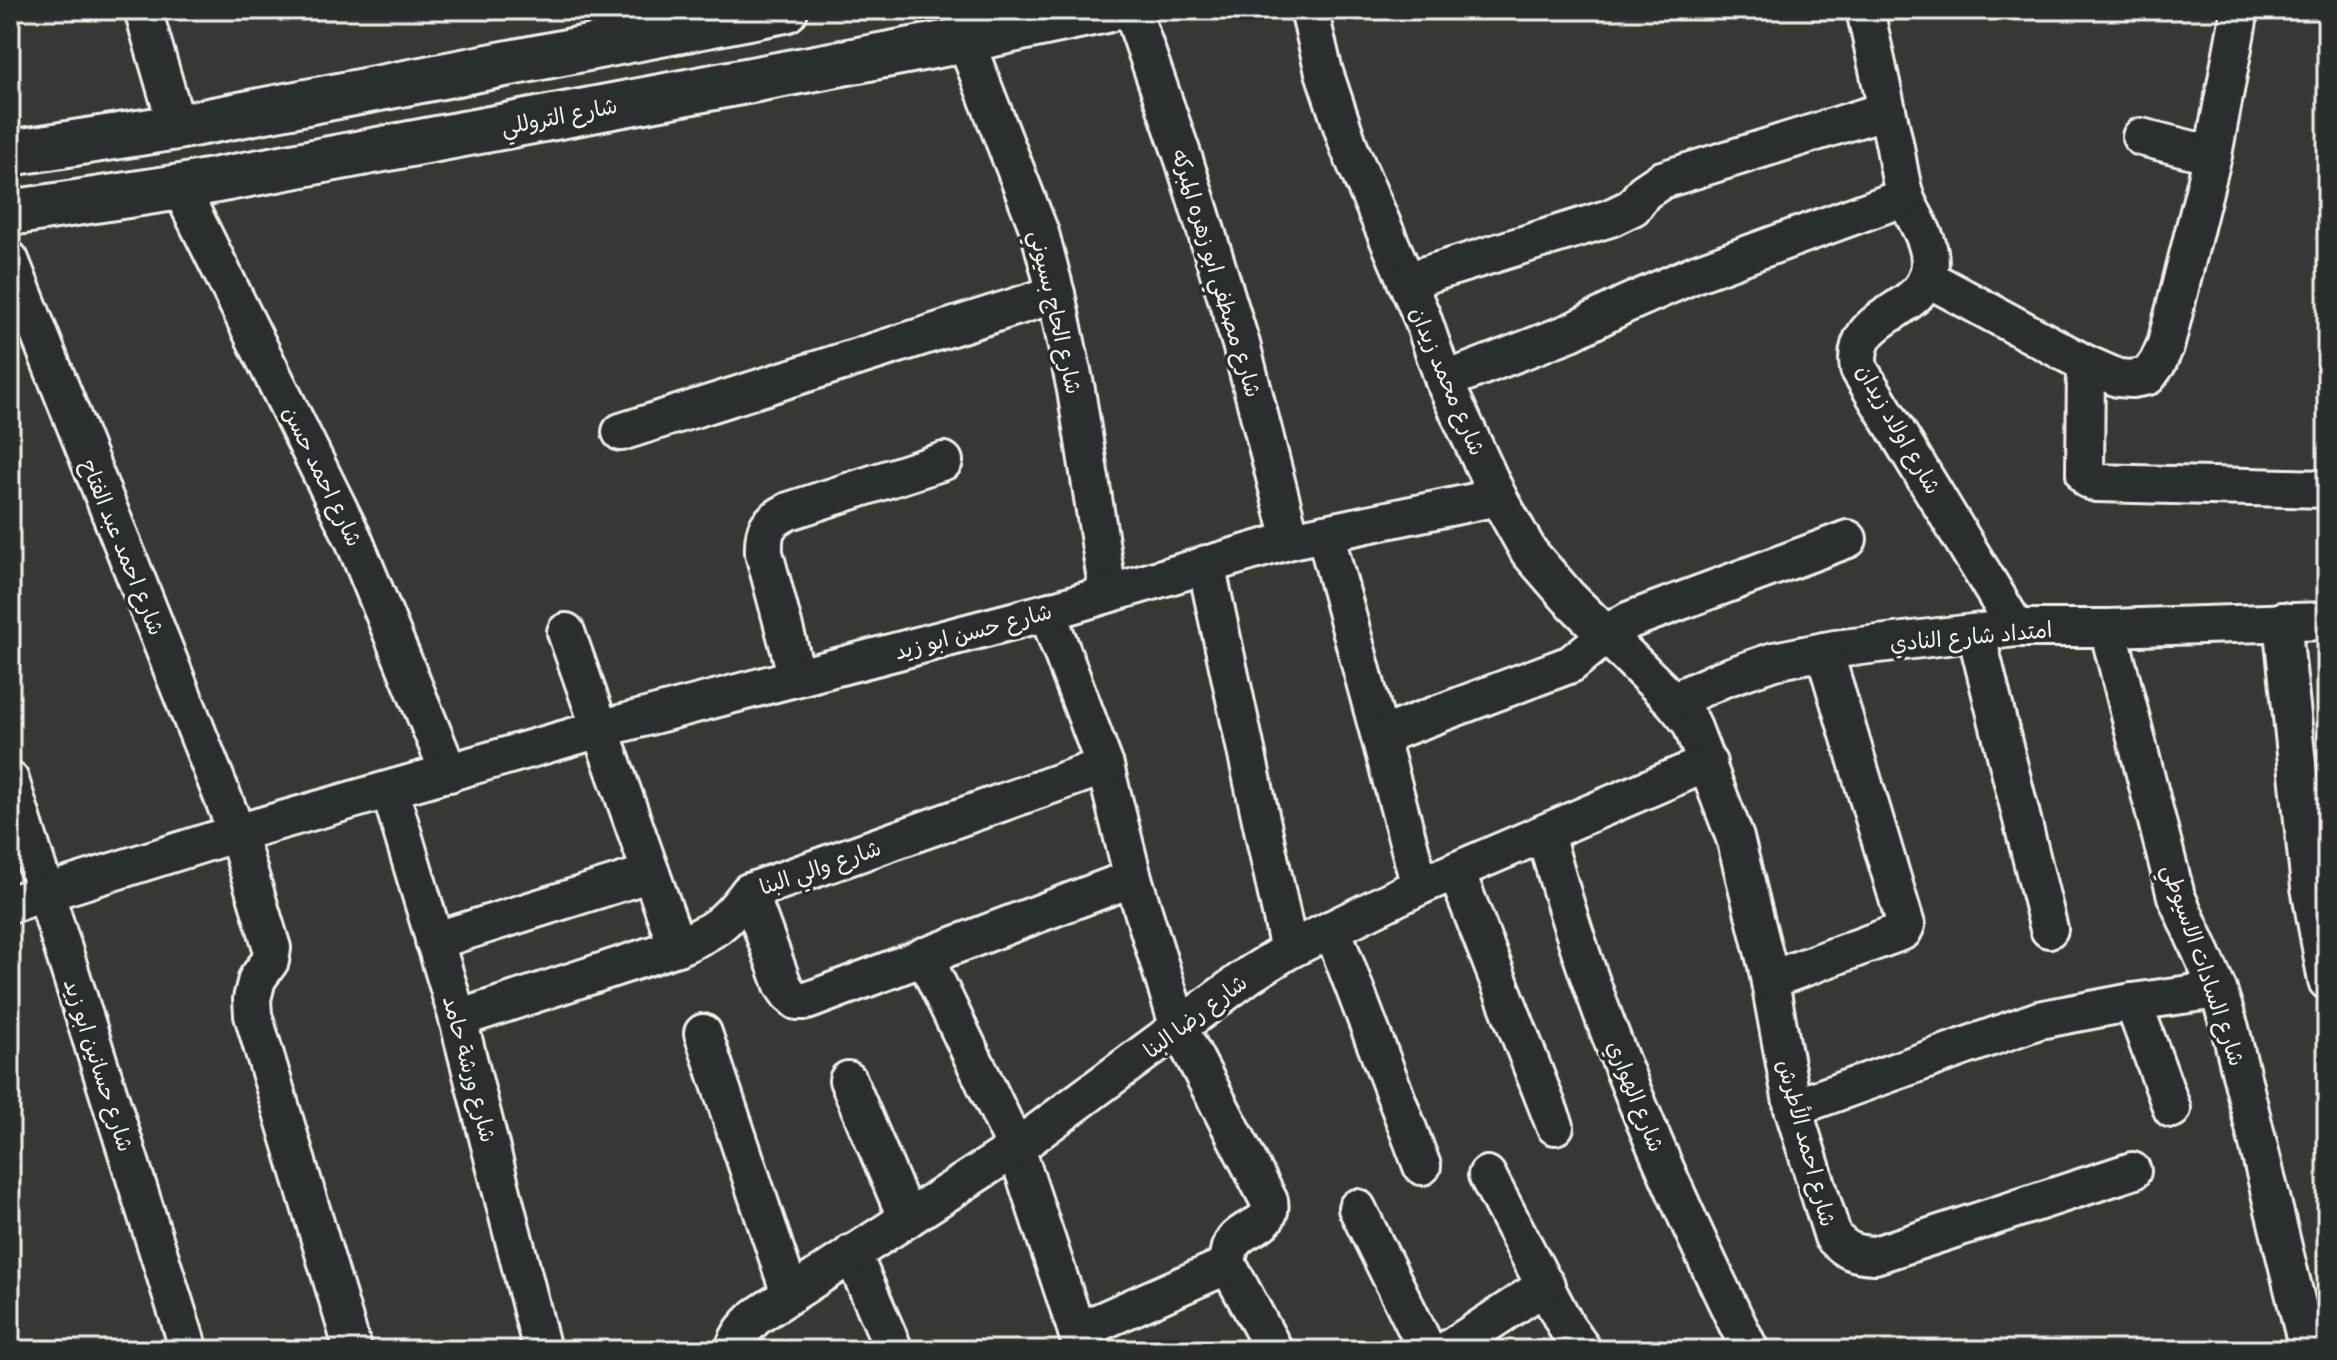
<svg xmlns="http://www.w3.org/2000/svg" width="2337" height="1360" viewBox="0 0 2337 1360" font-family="Sriracha,'Playpen Sans Arabic',sans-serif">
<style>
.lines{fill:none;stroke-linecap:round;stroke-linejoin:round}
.street-casing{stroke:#f4f1e8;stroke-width:42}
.secondary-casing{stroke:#f4f1e8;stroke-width:50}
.street{stroke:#2a2d2e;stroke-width:36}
.secondary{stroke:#2a2d2e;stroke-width:44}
.labels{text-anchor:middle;stroke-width:7;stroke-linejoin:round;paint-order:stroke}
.street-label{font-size:22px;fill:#f4f1e8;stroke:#2a2d2e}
</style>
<rect width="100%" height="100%" fill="#373735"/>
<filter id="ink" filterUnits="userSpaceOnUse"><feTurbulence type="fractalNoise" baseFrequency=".0125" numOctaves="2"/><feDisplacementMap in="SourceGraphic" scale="16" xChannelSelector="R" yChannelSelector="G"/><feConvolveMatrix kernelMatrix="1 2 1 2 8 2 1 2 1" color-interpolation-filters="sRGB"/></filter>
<g filter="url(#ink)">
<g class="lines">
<g class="street-casing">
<g id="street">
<polyline points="143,10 177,127"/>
<polyline points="631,10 638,39"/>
<polyline points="1132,10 1184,160 1241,344 1291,540"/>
<path d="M1309,10L1324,72L1350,150L1422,317L1444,381L1498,497L1529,552L1568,597L1673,701L1691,723L1735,838L1767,966L1793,1108L1833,1237C1848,1252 1854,1254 1875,1255L2132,1171"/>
<path d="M1865,10C1875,54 1884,98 1894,142C1898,161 1900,184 1907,202C1917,223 1934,246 1929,271C1920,316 1849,312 1859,369L2016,628"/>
<polyline points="965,40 1040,233 1056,294 1076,390 1108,593"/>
<polyline points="2141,137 2213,155"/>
<polyline points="180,187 353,538 449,773"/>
<polyline points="10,260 237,833 272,948 270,961 257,979 252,999 253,1015 353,1350"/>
<polyline points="1927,278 2086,364 2118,378 2132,379 2148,376 2158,362 2166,344 2213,155 2240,10"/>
<polyline points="1406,281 1610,218 1633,207 1644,192 1662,180 1887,110"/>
<polyline points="2086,364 2085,474 2089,480 2096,483 2327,489"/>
<polyline points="1444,381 1571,332 1624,305 1697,273 1905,197"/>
<polyline points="621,432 1056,294"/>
<polyline points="1325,533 1420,886"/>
<polyline points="1206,564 1289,950"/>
<path d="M1047,612L1105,766L1133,878L1179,1028L1269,1201C1275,1235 1225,1221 1228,1265L1274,1350"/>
<polyline points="2282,621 2310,887 2327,981"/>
<polyline points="2108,628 2176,896 2218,990 2230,1028 2308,1350"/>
<polyline points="566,632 677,947"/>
<polyline points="1976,633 2049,929"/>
<path d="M797,677L764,553C763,529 767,522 789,511L944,461"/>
<polyline points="1673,701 1722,679 1774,661 1835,649 2016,628 2108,628 2327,621"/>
<polyline points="1380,736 1571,664 1614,629 1630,620 1848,539"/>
<polyline points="10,780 189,1350"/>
<polyline points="390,791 458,1019 542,1350"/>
<path d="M1545,833C1592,1012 1669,1185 1750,1350"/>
<polyline points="1456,871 1555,1126"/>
<polyline points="749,892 783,985 789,994 797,1001 807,1001 1133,878"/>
<polyline points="10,904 237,833 600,729 1047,612 1291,540 1498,497"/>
<polyline points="1332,929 1422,1166"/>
<polyline points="434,941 651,873"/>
<polyline points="924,956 1016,1148 1083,1350"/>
<polyline points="1770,980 1903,931 1906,925 1824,651"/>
<polyline points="2133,1002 2172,1109"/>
<path d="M458,1019L677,947C713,932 726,923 749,892L1105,766"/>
<polyline points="703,1033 790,1294"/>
<polyline points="848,1080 907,1219"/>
<polyline points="1793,1108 2039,1020 2133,1002 2218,990"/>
<polyline points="1487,1175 1567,1328 1583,1350"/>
<polyline points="1357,1208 1427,1350"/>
<polyline points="852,1253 894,1350"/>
<polyline points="1077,1332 1228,1265"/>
<path d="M734,1350C738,1335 746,1326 757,1316L1016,1148L1249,975L1289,950L1420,886L1708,763"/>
<polyline points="1447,1350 1546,1285"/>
</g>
</g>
<g class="secondary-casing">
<g id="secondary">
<polyline points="10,153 177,127 785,10"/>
<polyline points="10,213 180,187 965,40 1106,10"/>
</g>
</g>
<use href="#street" class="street"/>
<use href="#secondary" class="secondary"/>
</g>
</g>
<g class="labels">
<g class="street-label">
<text transform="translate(559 116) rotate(-11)" y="8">شارع التروللي</text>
<text transform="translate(1217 273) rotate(73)" y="8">شارع مصطفي ابو زهره المبركه</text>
<text transform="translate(1056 312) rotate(77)" y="8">شارع الحاج بسيوني</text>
<text transform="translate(1448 381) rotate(67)" y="8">شارع محمد زيدان</text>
<text transform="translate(1899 429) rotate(60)" y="8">شارع اولاد زيدان</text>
<text transform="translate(323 476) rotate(64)" y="8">شارع احمد حسن</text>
<text transform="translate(123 547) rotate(68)" y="8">شارع احمد عبد الفتاح</text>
<text transform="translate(973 631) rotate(-15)" y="8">شارع حسن ابو زيد</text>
<text transform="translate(1971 636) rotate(-5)" y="8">امتداد شارع النادي</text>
<text transform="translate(820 867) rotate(-19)" y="8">شارع والي البنا</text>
<text transform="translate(2204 965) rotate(71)" y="8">شارع السادات الاسيوطي</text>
<text transform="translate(1195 1016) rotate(-37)" y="8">شارع رضا البنا</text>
<text transform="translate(99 1065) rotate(72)" y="8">شارع حسانين ابو زيد</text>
<text transform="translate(470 1069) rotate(75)" y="8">شارع ورشة حامد</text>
<text transform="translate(1636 1096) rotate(68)" y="8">شارع الهواري</text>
<text transform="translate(1807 1143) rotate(75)" y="8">شارع احمد الأطرش</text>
</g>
</g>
<rect width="2337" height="1360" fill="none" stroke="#2a2d2e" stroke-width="40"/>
<rect x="20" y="20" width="2297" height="1320" fill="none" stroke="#f4f1e8" stroke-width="3" filter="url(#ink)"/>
</svg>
